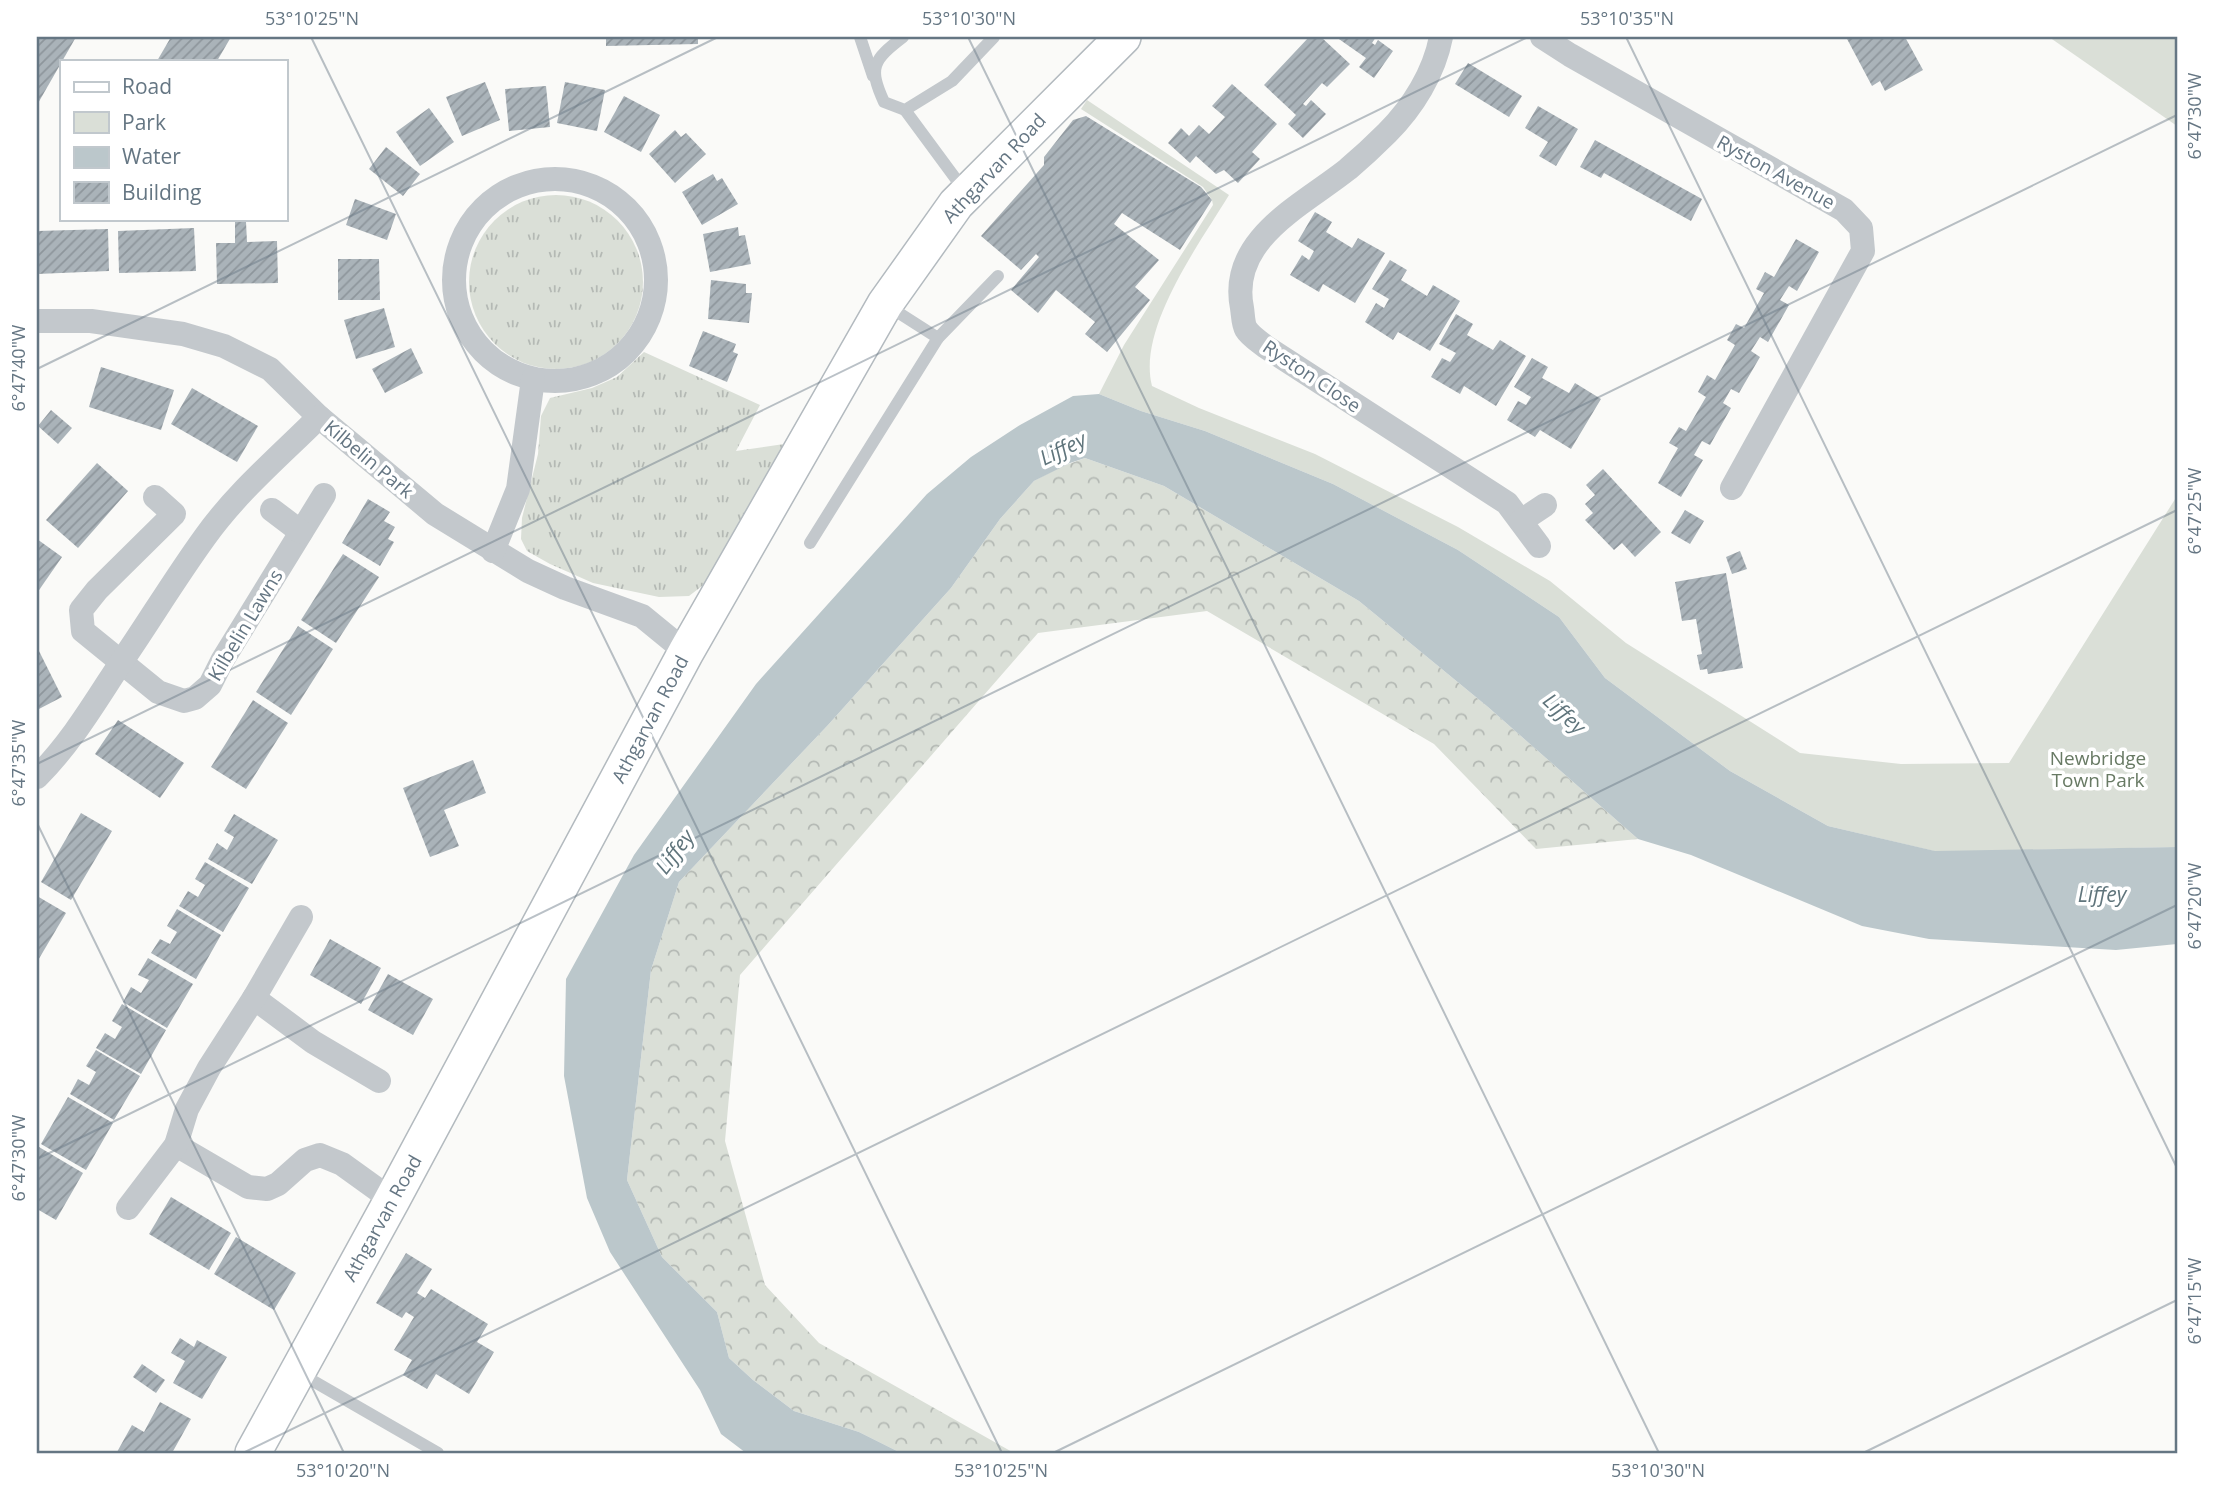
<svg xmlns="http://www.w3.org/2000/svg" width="2214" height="1490" viewBox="0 0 2214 1490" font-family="'Open Sans',sans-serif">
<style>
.grass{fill:url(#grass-tufts)}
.forest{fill:url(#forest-crowns)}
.park{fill:#dadfd7}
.water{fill:#bbc7cb}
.building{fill:url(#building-hatch)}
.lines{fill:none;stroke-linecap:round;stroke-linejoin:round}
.secondary-casing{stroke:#b3babf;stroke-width:38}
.service{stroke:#c3c8cc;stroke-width:12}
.minor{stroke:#c3c8cc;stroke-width:24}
.secondary{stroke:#fff;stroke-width:35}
.ticks{fill:none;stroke:#657683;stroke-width:2;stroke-opacity:0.45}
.labels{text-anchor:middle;stroke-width:7;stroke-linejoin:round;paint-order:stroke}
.street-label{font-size:19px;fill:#657683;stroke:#fff}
.park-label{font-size:19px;fill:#687a64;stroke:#fff}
.water-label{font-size:21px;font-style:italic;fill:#60757c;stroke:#fff}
.neatline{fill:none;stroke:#657683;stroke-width:2.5}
.ticks-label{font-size:18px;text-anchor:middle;fill:#657683}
</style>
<defs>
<pattern id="grass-tufts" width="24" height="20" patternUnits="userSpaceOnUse" patternTransform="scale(1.75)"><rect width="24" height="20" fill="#dadfd7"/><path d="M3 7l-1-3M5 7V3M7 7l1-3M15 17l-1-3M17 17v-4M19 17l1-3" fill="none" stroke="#b4b9b4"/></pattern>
<pattern id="forest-crowns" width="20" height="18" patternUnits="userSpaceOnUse" patternTransform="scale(1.75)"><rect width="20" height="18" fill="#dadfd7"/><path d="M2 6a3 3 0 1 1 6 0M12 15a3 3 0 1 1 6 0" fill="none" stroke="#b4b9b4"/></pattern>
<pattern id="building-hatch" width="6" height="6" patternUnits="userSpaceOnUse" patternTransform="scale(1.75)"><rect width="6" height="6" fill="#aab3b9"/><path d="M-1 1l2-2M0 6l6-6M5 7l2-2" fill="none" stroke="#8e969c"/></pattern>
</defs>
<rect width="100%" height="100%" fill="#fafaf8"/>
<g class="grass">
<circle cx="556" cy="282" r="87"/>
<polygon points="644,352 760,405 736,451 784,444 706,583 689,596 659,597 593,583 550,564 527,551 521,539 522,518 538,454 541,416 550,398 592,388 617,377"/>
</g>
<polygon class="forest" points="1085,458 1164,486 1359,601 1488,707 1638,839 1536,849 1434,744 1207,611 1038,633 740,975 725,1141 765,1285 819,1343 1014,1453 901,1453 859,1432 794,1411 753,1380 729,1358 717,1312 662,1257 627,1180 651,970 679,882 828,725 951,588 1000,519 1034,481 1058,468"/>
<g class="park">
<polygon points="2049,37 2177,37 2177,126"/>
<path d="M1087,100L1229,195C1200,243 1137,328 1152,386L1199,408L1315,454L1458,527L1550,581L1626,643L1800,753L1901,764L2009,763L2177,496V847L1938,852L1828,826L1730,771L1605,678L1559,617L1458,550L1333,484L1205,431L1141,411L1099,394L1124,345L1213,205L1212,200L1203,187L1081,109Z"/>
</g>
<polygon class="water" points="1099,394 1141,411 1205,431 1333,484 1458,550 1559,617 1605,678 1730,771 1828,826 1935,851 2177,847 2177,944 2116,950 1929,939 1862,926 1691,855 1638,839 1488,707 1359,601 1164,486 1085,458 1070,463 1034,481 1000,519 951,588 828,725 679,882 651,970 627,1180 662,1257 717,1312 729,1358 753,1380 794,1411 859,1432 901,1453 746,1453 721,1434 700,1390 610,1252 587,1198 564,1076 566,979 634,855 756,684 927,494 971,457 1020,425 1073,396"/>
<g class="building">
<polygon points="37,37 76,37 37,105"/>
<polygon points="171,37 231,37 217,61 157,61"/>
<polygon points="606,37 698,37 698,44 606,46"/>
<polygon points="1309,37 1321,37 1350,64 1327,87 1322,83 1303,104 1306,106 1311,100 1326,114 1303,138 1288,124 1296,115 1264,85"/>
<polygon points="1336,37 1376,37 1372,43 1375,45 1378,40 1393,51 1374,78 1359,67 1366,58"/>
<polygon points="1846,37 1905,37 1923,70 1885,91 1880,81 1872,86"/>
<polygon points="1468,63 1522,96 1509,117 1455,84"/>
<polygon points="485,82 500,120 462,136 446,97"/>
<polygon points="565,82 605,90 597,131 557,123"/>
<polygon points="1232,84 1277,124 1252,152 1260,159 1238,183 1224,170 1216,174 1196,156 1190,163 1168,143 1181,128 1189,136 1199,125 1209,134 1225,117 1212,106"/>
<polygon points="546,86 550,127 509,131 505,89"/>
<polygon points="624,96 660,115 641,152 604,132"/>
<polygon points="1538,106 1578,129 1556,166 1539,156 1548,142 1525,128"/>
<polygon points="429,108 454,142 420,166 396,132"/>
<polygon points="1086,116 1201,187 1212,200 1180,250 1122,213 1114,224 1159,260 1135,287 1150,300 1107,352 1085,334 1095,322 1056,290 1038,313 1011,290 1039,257 1036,254 1021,270 981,236 1044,165 1044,157 1073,120"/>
<polygon points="675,130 681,137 686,133 706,154 675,183 649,154"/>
<polygon points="1595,140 1702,199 1691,221 1604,173 1601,178 1580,167"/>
<polygon points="386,147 420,174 403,196 369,169"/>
<polygon points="713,174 717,181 722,178 738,204 702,225 682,192"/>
<polygon points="355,199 396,214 387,240 346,225"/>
<polygon points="1315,212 1332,222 1326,232 1352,248 1358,238 1385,253 1355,303 1323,284 1319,292 1290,275 1302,255 1309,260 1314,251 1298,241"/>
<polygon points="235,222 246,222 247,242 277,241 278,283 217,284 216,243 235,243"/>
<polygon points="738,227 739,236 745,235 751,264 710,272 703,234"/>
<polygon points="194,228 196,271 119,273 118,231"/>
<polygon points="108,229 109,271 37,274 37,231"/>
<polygon points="1796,239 1819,252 1797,291 1789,286 1780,300 1789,305 1768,342 1760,337 1751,351 1760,357 1739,393 1731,389 1723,403 1731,408 1710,445 1702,441 1694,455 1703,460 1681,497 1658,483 1678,448 1669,443 1679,427 1686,431 1706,397 1698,392 1707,375 1715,380 1735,345 1727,340 1736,324 1744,328 1764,293 1756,289 1765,272 1774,277"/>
<polygon points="338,259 379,259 380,300 338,300"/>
<polygon points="1390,260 1407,270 1401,280 1427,296 1433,285 1460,301 1430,351 1398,332 1393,340 1365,322 1376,303 1384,308 1389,299 1372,289"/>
<polygon points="711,280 746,284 746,293 752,293 749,323 708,319"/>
<polygon points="384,308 395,347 356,359 344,320"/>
<polygon points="1456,314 1473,324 1467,335 1493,350 1500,340 1526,356 1496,406 1464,386 1460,394 1431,377 1442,358 1450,362 1456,353 1439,344"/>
<polygon points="703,331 736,344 733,352 738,354 727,382 689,366"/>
<polygon points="411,348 423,373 385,393 372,369"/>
<polygon points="1532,358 1548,367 1542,378 1569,393 1575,383 1601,399 1571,449 1540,430 1535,437 1507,420 1518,401 1526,405 1531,397 1514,387"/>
<polygon points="101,367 174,390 161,430 89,407"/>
<polygon points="192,388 258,426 237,462 171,424"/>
<polygon points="51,410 72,428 58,444 38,426"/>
<polygon points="97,463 128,491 78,548 46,520"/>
<polygon points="1603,469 1661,532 1635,557 1622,543 1614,550 1585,520 1593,513 1585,504 1595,495 1586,485"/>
<polygon points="368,499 390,512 384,521 395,527 388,539 394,542 380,566 342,543"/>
<polygon points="1685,510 1704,521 1690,544 1671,533"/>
<polygon points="37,539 62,557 37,593"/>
<polygon points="1740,551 1747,569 1732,574 1726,557"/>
<polygon points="343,554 379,577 336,643 301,620"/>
<polygon points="1726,573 1743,668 1708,674 1707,669 1700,670 1697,655 1702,654 1696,619 1682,621 1675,582"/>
<polygon points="298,626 333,649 291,715 256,692"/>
<polygon points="37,647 62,697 37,710"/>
<polygon points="253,700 288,723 246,789 211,767"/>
<polygon points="118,720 184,763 160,798 95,754"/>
<polygon points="473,760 486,793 444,810 459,846 430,857 403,788"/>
<polygon points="81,813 112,831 71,900 41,882"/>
<polygon points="234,814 278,840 252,884 208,859 217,843 227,850 234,837 224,831"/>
<polygon points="205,862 249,888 223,932 179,906 188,891 198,897 205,885 195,879"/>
<polygon points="37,896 66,913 37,962"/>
<polygon points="177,909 221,935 196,979 151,953 160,939 170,944 177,932 167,926"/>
<polygon points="330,939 381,968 361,1004 310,975"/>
<polygon points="148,958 193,984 167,1028 123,1002 131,987 141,993 149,980 138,975"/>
<polygon points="388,974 433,999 413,1035 368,1010"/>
<polygon points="122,1004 166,1030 141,1074 96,1048 105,1033 115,1039 119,1032 122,1027 112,1021"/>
<polygon points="96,1050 140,1076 114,1120 70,1094 78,1079 89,1085 96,1072 86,1066"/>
<polygon points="68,1097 113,1123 86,1170 41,1144"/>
<polygon points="39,1147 83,1173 56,1220 37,1209 37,1151"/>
<polygon points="171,1197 231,1233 209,1270 149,1234"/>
<polygon points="236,1237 296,1273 274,1310 214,1274"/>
<polygon points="406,1253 432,1269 417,1293 425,1298 431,1289 488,1324 477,1342 494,1352 469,1394 436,1374 427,1389 403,1375 412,1360 394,1350 414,1317 406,1312 402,1318 376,1303"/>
<polygon points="180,1338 194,1347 197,1340 227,1357 202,1399 173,1383 185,1361 171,1353"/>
<polygon points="142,1364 165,1380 156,1393 133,1377"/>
<polygon points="160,1402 191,1419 172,1453 117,1452 132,1425 144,1432"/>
</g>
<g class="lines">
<g class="secondary-casing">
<polyline id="secondary" points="253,1453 392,1200 686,652 885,304 956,204 1123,37"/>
</g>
<g class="service">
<polyline points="860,37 873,76"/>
<path d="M903,37C873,60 868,67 884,102L905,110L952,81L994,37"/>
<polyline points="905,110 964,190"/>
<polyline points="938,338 998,276"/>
<polyline points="810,543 938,338 888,306"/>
<polyline points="301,1374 438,1453"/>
</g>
<g class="minor">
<path d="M1441,37C1434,73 1413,107 1387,133C1375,145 1361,158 1348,169C1303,205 1228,239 1242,308C1243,314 1243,324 1246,329C1250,336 1260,342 1266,347L1507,503L1539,546"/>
<polyline points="1542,37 1570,55 1844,210 1861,228 1863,251 1732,488"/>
<circle cx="555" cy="280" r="101"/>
<polyline points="37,321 91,321 183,334 224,346 270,369 319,417 435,514 528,571 565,588 642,616 686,652"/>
<polyline points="155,497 174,514 97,590 81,610 83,631 158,692 184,701 195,698 210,685 222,661 324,495"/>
<polyline points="272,510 301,532"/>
<polyline points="1521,521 1545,505"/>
<polyline points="493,551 518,489 533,379"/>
<path d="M37,777C72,742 95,702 122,661C150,620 176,577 205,537C237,492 280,456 319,417"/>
<polyline points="254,998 313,1042 379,1081"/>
<polyline points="176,1145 248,1187 267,1189 278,1184 305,1160 320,1155 342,1164 392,1200"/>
<polyline points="128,1208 176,1145 187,1109 209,1068 254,998 301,917"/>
</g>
<use href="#secondary" class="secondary"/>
</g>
<path class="ticks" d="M311,37L1002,1453M968,37L1659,1453M1626,37L2177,1168M37,369L718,37M37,764L1528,37M37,823L344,1453M37,1159L2177,115M243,1453L2177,510M1053,1453L2177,905M1863,1453L2177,1300"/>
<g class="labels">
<g class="street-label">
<text transform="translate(994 168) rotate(-47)" y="7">Athgarvan Road</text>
<text transform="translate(1776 172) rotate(29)" y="7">Ryston Avenue</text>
<text transform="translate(1312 376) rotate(34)" y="7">Ryston Close</text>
<text transform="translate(369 459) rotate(40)" y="7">Kilbelin Park</text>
<text transform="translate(245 625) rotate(-59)" y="7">Kilbelin Lawns</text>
<text transform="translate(650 719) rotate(-62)" y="7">Athgarvan Road</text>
<text transform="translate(382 1218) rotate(-61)" y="7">Athgarvan Road</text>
</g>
<g class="park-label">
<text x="2098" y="765">Newbridge<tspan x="2098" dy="22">Town Park</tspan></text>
</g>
<g class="water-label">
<text transform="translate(1063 449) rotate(-26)" y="7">Liffey</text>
<text transform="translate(1564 714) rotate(43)" y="7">Liffey</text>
<text transform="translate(675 852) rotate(-53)" y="7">Liffey</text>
<text x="2102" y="902">Liffey</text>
</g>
</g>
<rect width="2214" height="1490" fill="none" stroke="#ffffff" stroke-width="77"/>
<rect x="60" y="60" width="228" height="161" fill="#ffffff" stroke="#c1c8cd" stroke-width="2"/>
<rect x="74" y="82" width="35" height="10" fill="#ffffff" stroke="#c1c8cd" stroke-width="2"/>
<text x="122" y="94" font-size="21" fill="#657683">Road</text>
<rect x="74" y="112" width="35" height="21" fill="#dadfd7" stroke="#c1c8cd" stroke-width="2"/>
<text x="122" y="130" font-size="21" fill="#657683">Park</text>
<rect x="74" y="147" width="35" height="21" fill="#bbc7cb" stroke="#c1c8cd" stroke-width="2"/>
<text x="122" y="164" font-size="21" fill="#657683">Water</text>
<rect x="74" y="182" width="35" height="21" fill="url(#building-hatch)" stroke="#c1c8cd" stroke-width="2"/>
<text x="122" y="200" font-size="21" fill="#657683">Building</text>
<rect x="38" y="38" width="2138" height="1414" class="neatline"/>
<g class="ticks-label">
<text x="312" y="25">53°10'25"N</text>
<text x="969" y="25">53°10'30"N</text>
<text x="1627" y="25">53°10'35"N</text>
<text transform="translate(2195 116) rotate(-90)" y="6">6°47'30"W</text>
<text transform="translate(19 368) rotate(-90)" y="6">6°47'40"W</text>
<text transform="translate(2195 511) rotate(-90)" y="6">6°47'25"W</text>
<text transform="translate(19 763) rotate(-90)" y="6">6°47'35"W</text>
<text transform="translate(2195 906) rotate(-90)" y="6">6°47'20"W</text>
<text transform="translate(19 1158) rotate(-90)" y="6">6°47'30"W</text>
<text transform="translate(2195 1301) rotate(-90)" y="6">6°47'15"W</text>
<text x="343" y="1477">53°10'20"N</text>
<text x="1001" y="1477">53°10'25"N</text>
<text x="1658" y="1477">53°10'30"N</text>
</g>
</svg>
